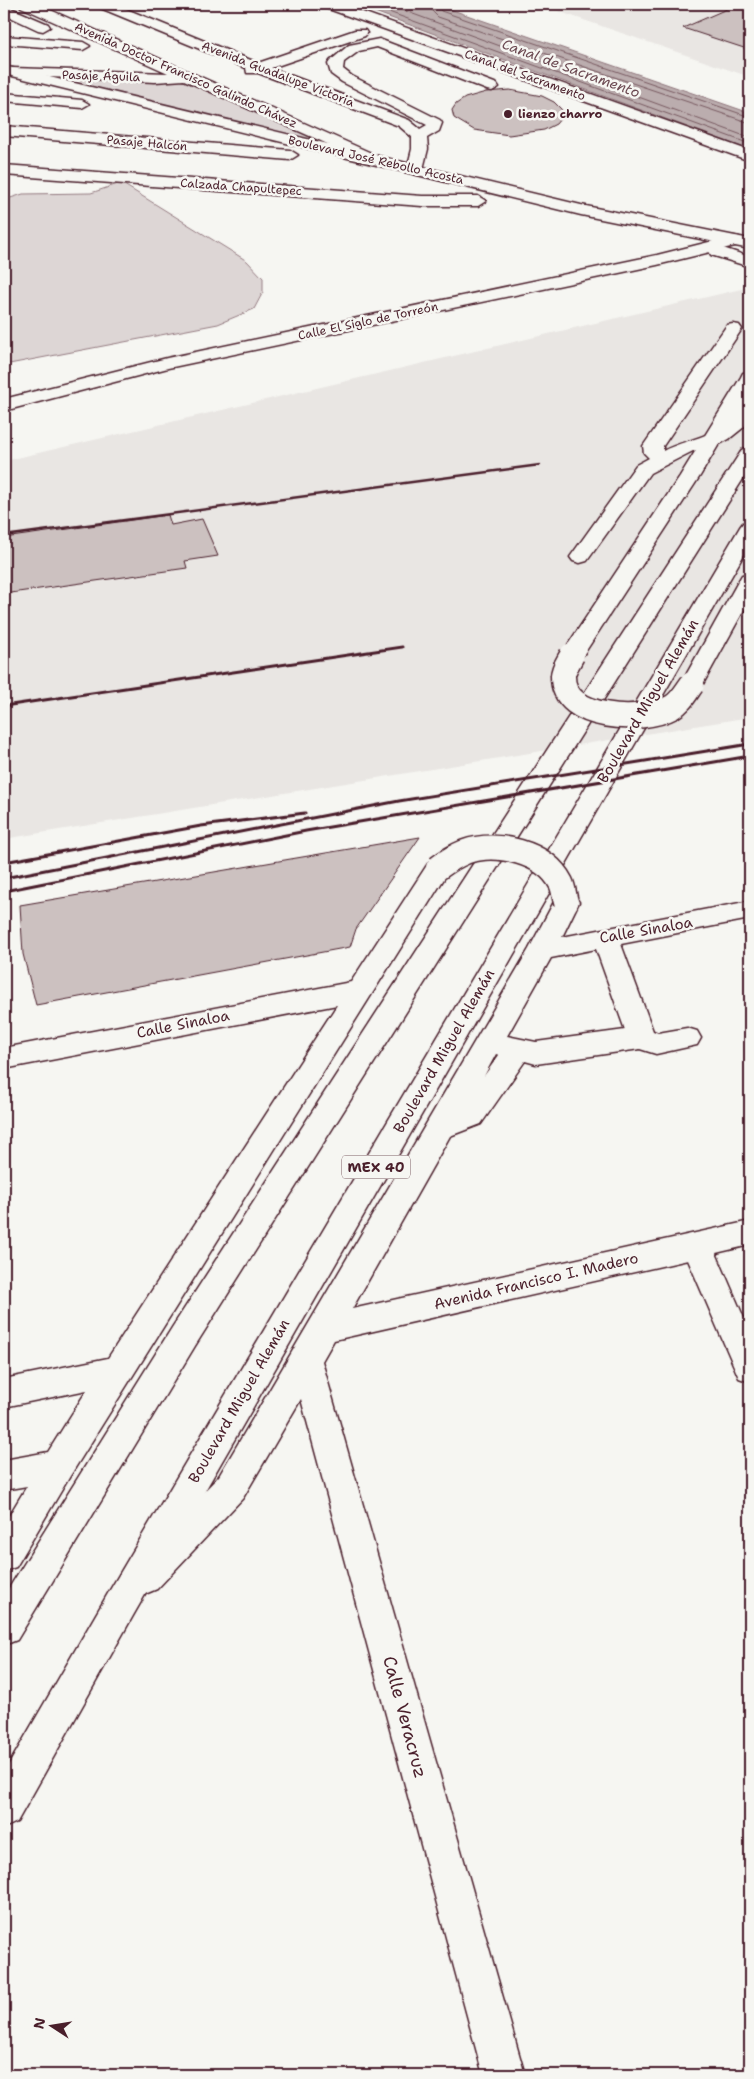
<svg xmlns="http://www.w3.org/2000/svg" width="754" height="2079" viewBox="0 0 754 2079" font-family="'Shantell Sans',sans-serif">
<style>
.built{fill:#e9e6e3}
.green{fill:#ddd6d5;stroke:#947a80}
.water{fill:#bbadae;stroke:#8e747a}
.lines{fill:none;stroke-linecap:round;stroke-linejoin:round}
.shore{stroke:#77585f;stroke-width:1}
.building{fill:#ccc1c0;stroke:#4a1f2b}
.minor-casing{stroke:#4a1f2b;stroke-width:3}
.major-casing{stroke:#4a1f2b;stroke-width:3}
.highway-casing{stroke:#4a1f2b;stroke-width:3}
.minor{fill:#f6f6f2;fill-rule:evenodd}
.major{fill:#f6f6f2;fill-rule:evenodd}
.highway{fill:#f6f6f2;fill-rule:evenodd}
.rail-far1{stroke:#4a1f2b;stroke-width:2.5}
.rail{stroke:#4a1f2b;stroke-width:3}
.minor-bridge-casing{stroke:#4a1f2b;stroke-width:27;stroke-linecap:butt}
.highway-bridge-casing{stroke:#4a1f2b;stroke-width:27;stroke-linecap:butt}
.minor-bridge{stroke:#f6f6f2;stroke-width:24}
.highway-bridge{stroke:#f6f6f2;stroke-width:24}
.poi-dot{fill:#4a1f2b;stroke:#f6f6f2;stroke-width:2}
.labels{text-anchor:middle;stroke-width:5;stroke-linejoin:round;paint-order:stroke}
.far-street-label{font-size:12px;fill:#4a1f2b;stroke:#f6f6f2}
.far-poi-label{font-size:12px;font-weight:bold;fill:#4a1f2b;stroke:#f6f6f2;text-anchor:start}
.far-water-label{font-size:14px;font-style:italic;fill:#6c4a52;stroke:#f6f6f2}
.shield{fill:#f6f6f2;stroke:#7e6067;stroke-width:1}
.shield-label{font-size:14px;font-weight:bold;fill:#4a1f2b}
.street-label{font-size:15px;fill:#4a1f2b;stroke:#f6f6f2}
.near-street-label{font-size:18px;fill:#4a1f2b;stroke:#f6f6f2}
</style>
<rect width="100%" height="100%" fill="#f6f6f2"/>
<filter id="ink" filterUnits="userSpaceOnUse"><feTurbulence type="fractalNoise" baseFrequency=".02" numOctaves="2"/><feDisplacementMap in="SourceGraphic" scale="10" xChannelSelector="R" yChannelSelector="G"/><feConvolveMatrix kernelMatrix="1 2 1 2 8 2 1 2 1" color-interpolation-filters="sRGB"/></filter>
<g filter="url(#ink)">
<g class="built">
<polygon points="537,4 750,4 750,77"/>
<polygon points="750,287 750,717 4,839 4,461"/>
</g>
<g class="green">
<polygon points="40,74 176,78 348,150"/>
<polygon points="121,183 247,261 263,278 263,292 254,309 218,324 4,365 4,200 23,194 91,193"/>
</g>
<polygon class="water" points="353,4 435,4 750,113 750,150"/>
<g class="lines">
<g class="shore">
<polyline points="367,4 750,144"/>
<polyline points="386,4 750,138"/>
<polyline points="430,4 432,11 438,17 750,123"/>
<polyline points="437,4 441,11 750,117"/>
</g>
</g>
<g class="building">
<polygon points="738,4 750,4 750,50 683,28"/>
<polygon points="510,90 542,96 554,102 565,113 556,124 544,130 509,135 474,130 454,118 452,110 456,104 465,98 486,92"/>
<polygon points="168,515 171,525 202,519 218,556 185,561 187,568 4,594 4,538"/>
<polygon points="420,837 356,929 350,947 36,1005 23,954 20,905"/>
</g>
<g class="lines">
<g class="minor-casing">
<g id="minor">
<polygon points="19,4 37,4 378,156 381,159 378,162 368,162 184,80 155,82 7,75 5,72 12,68 168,73 21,7"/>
<polygon points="96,4 114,4 258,63 355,30 365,30 367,33 365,36 271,68 409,120 420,129 427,125 342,82 331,74 328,64 330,61 349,45 379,39 497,84 499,87 492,91 487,90 377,47 359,51 344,62 343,69 352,76 440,120 442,123 439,131 427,138 428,149 423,169 415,174 407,169 412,149 412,137 399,126 258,73 247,73 246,68 98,7"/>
<polygon points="321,4 340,4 750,151 750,161 323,7"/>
<polygon points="4,5 48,24 50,27 43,31 38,30 4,14"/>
<polygon points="4,36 83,42 90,46 83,50 4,44"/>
<polygon points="4,93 82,100 89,104 82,108 4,101"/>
<polygon points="4,126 290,150 298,155 290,160 4,136"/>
<polygon points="4,165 422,196 478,196 486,201 478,206 422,206 4,175"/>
<polygon points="733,236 739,237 741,241 739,245 657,265 168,368 4,411 4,399 167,358 657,255"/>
<path d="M733,324L739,325L742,329L663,446V451C685,439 715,438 730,418C735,412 739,405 743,398L750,396V417L744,427L729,439L718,445L693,451L650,473L587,561L580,563L573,561L570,557L636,465L649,458L644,453L643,446L727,325Z"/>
<polygon points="438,859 447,862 451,868 447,874 70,1476 16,1567 4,1571 4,1524 27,1486 4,1490 4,1460 48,1452 87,1390 4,1407 4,1379 108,1358 337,1005 4,1069 4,1048 351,982 429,862"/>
<path d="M566,893L575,896L579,902L562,937L750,901V919L621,944L653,1031L658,1033L687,1028L697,1031L701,1038L697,1045L656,1054L640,1049L536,1064L525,1061L481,1124L450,1136L352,1309L750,1221V1245L716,1253L750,1332V1382L739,1378L688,1260L334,1340L322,1361L525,2075H483L301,1399L243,1498L157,1589L145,1594L133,1589L128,1577L133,1565L219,1476L529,949L557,896ZM596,949L625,1030L536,1042L507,1036L551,958ZM496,1054L499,1055L484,1076Z"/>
</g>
</g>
<g class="major-casing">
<polygon id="major" points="4,66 581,205 750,239 750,249 581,215 4,74"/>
</g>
<g class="highway-casing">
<g id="highway">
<polygon points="717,246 750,257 750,267 711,255 709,251 711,247"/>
<polygon points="750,372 750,392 700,476 580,660 572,662 564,660 561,655 680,476 741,377 743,373"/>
<polygon points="750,447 750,468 195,1346 17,1640 4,1645 4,1596 173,1326 740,453 743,449"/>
<polygon points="750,521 750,544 134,1614 17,1822 4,1828 4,1773 110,1590 740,527 743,523"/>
<polygon points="750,574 750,599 703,684 700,689 692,691 684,689 681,684 739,580 742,575"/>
</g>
</g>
<use href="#minor" class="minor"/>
<use href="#major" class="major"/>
<use href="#highway" class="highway"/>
<polyline class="rail-far1" points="4,536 540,465"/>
<g class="rail">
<polyline points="4,706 402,647"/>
<polyline points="4,862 201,826 305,813"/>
<polyline points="4,878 399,801 750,744"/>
<polyline points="4,891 306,831 750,756"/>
</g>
<g class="minor-bridge-casing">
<path id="minor-bridge" d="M438,868C446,862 455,856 465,852C497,841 545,852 561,883C564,889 564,896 566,902"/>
</g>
<g class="highway-bridge-casing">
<path id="highway-bridge" d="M572,655C569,661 563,669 563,676C562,721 643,723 672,707C681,702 686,692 692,684"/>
</g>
<use href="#minor-bridge" class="minor-bridge"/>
<use href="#highway-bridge" class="highway-bridge"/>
</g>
</g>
<circle class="poi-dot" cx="508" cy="114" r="5"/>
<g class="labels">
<g class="far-street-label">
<text transform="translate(278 74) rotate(21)" y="4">Avenida Guadalupe Victoria</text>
<text transform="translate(186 75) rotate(24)" y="4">Avenida Doctor Francisco Galindo Chávez</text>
<text transform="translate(525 75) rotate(20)" y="4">Canal del Sacramento</text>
<text transform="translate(101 76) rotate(2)" y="4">Pasaje Águila</text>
<text transform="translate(147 143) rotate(5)" y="4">Pasaje Halcón</text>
<text transform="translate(376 160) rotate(13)" y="4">Boulevard José Rebollo Acosta</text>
<text transform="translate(241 187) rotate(4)" y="4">Calzada Chapultepec</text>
<text transform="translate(368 321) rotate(-12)" y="4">Calle El Siglo de Torreón</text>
</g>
<g class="far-poi-label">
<text x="518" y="118">lienzo charro</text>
</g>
<g class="far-water-label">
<text transform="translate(571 68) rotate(20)" y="5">Canal de Sacramento</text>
</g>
<rect class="shield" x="342" y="1155.5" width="68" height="23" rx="4"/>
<g class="shield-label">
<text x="376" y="1172">MEX 40</text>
</g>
<g class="street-label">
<text transform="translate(648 701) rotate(-60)" y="5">Boulevard Miguel Alemán</text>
<text transform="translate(646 930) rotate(-10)" y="5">Calle Sinaloa</text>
<text transform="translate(183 1024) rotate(-11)" y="5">Calle Sinaloa</text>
<text transform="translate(444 1051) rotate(-60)" y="5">Boulevard Miguel Alemán</text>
<text transform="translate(536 1281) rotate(-13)" y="5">Avenida Francisco I. Madero</text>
<text transform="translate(239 1401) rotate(-60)" y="5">Boulevard Miguel Alemán</text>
</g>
<g class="near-street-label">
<text transform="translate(405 1717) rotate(75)" y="6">Calle Veracruz</text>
</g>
</g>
<rect width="754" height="2079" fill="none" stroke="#f6f6f2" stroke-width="20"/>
<rect x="10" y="10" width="734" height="2059" fill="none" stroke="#4a1f2b" stroke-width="2" filter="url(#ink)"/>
<g transform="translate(52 2026) rotate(282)" stroke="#f6f6f2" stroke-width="4" paint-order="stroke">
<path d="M0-4L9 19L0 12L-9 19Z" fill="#4a1f2b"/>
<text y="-8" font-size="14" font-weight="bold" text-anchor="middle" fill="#4a1f2b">N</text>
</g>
</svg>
